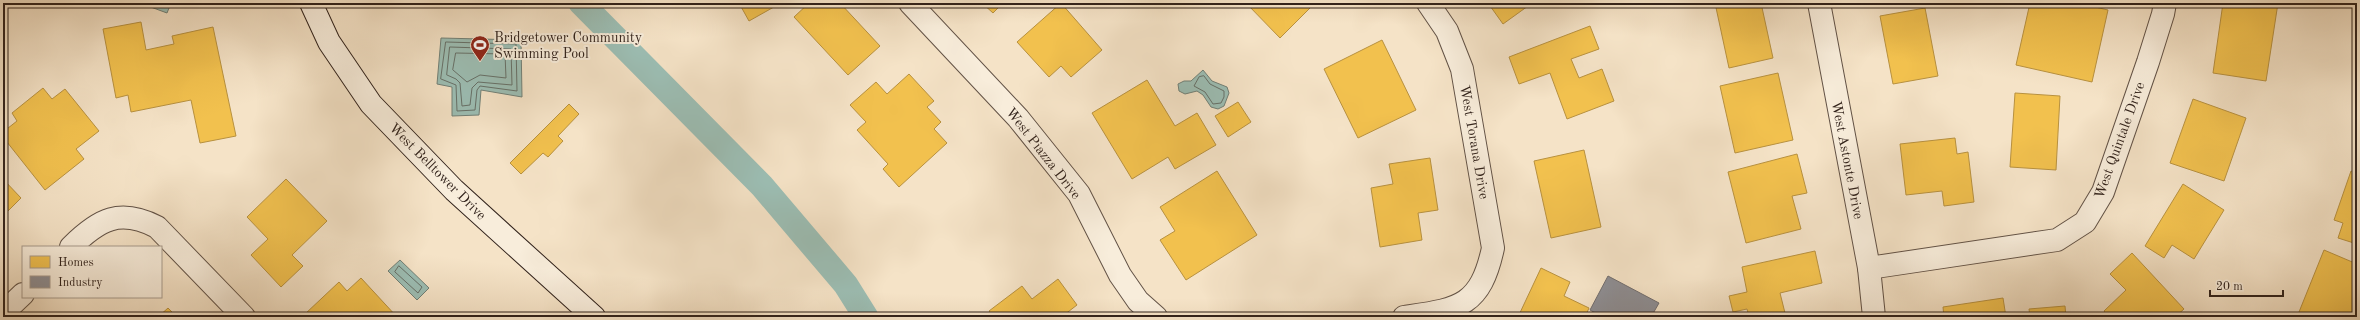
<svg xmlns="http://www.w3.org/2000/svg" width="2360" height="320" viewBox="0 0 2360 320" font-family="'Old Standard TT',serif">
<style>
.water{fill:#9cbeb4;stroke:#718077}
.homes{fill:#f2c14e;stroke:#b8913f}
.industry{fill:#8d8d92;stroke:#716d6e}
.lines{fill:none;stroke-linecap:round;stroke-linejoin:round}
.shore{stroke:#667068;stroke-width:1}
.canal{stroke:#9cbeb4;stroke-width:25}
.street-casing{stroke:#625246;stroke-width:24}
.secondary-casing{stroke:#31221b;stroke-width:24}
.street{stroke:#f8eddb;stroke-width:22}
.secondary{stroke:#f8eddb;stroke-width:22}
.labels{text-anchor:middle;stroke-width:4;stroke-linejoin:round;paint-order:stroke}
.poi-label{font-size:14px;fill:#31221b;stroke:#f8eddb;text-anchor:start}
.street-label{font-size:14px;fill:#31221b;stroke:#f8eddb}
</style>
<rect width="100%" height="100%" fill="#f5e3c7"/>
<filter id="stains"><feTurbulence type="fractalNoise" baseFrequency=".005" numOctaves="4"/><feColorMatrix values="0 0 0 0 .2 0 0 0 0 .09 0 0 0 0 .02 0 0 0 .5 -.17"/></filter>
<radialGradient id="worn" r=".72"><stop offset=".6" stop-color="#630" stop-opacity="0"/><stop offset="1" stop-color="#630" stop-opacity=".3"/></radialGradient>
<g class="water">
<polygon points="149,3 171,3 167,13 148,6"/>
<polygon points="441,38 521,40 522,97 481,90 479,115 452,116 452,87 437,84"/>
<polygon points="1203,70 1212,81 1227,87 1229,93 1224,106 1218,109 1211,107 1203,95 1197,91 1185,94 1179,91 1178,84 1184,81 1191,81"/>
<polygon points="400,260 429,288 417,300 388,271"/>
</g>
<g class="homes">
<polygon points="739,3 781,3 749,21"/>
<polygon points="809,3 840,3 880,46 848,75 794,17"/>
<polygon points="982,3 1003,3 993,13"/>
<polygon points="1061,3 1102,50 1071,77 1061,66 1049,77 1017,42"/>
<polygon points="1246,3 1315,3 1280,38"/>
<polygon points="1488,3 1525,3 1528,6 1503,24"/>
<polygon points="1715,3 1761,3 1773,58 1729,68"/>
<polygon points="2030,3 2078,3 2108,10 2092,82 2016,65"/>
<polygon points="2223,3 2278,3 2266,81 2213,73"/>
<polygon points="1925,8 1938,76 1893,84 1880,16"/>
<polygon points="141,22 146,50 174,44 172,36 213,27 236,136 200,143 191,100 131,112 128,95 116,98 103,29"/>
<polygon points="1590,26 1599,49 1571,59 1579,78 1602,69 1614,101 1567,119 1550,73 1519,84 1509,57"/>
<polygon points="1382,40 1416,110 1358,138 1324,69"/>
<polygon points="1778,73 1793,140 1735,153 1720,86"/>
<polygon points="909,74 934,101 927,107 941,122 934,129 947,143 899,187 883,169 888,164 857,130 866,122 850,105 876,82 887,94"/>
<polygon points="1147,80 1175,126 1197,113 1216,145 1175,169 1168,157 1132,179 1092,113"/>
<polygon points="43,88 52,99 65,89 99,131 76,149 84,159 45,190 3,137 3,132 17,121 12,113"/>
<polygon points="2015,93 2060,96 2056,170 2010,167"/>
<polygon points="2193,99 2246,118 2224,181 2170,163"/>
<polygon points="1238,102 1251,122 1228,137 1215,116"/>
<polygon points="569,104 579,114 558,136 563,141 548,157 543,153 521,174 510,163"/>
<polygon points="1955,138 1957,154 1968,152 1974,202 1944,206 1942,191 1906,195 1900,144"/>
<polygon points="1584,150 1601,227 1551,238 1534,161"/>
<polygon points="1797,154 1807,193 1792,196 1801,229 1746,243 1728,172"/>
<polygon points="1430,158 1438,210 1418,213 1422,240 1380,247 1371,188 1393,184 1389,164"/>
<polygon points="1217,171 1257,235 1186,280 1160,240 1175,231 1160,207"/>
<polygon points="2351,171 2357,173 2357,244 2338,238 2343,223 2334,220"/>
<polygon points="3,179 21,198 3,216"/>
<polygon points="286,179 327,221 292,255 303,266 281,287 251,255 268,239 247,217"/>
<polygon points="2183,184 2224,210 2194,259 2172,245 2164,258 2145,246"/>
<polygon points="2324,250 2357,264 2357,317 2297,317"/>
<polygon points="1815,251 1822,283 1780,293 1786,317 1749,317 1747,309 1733,312 1729,296 1747,292 1742,267"/>
<polygon points="2132,253 2184,309 2175,317 2109,317 2104,311 2126,290 2110,274"/>
<polygon points="1541,268 1570,282 1564,296 1589,308 1585,317 1518,317"/>
<polygon points="361,278 397,317 308,317 305,314 339,282 347,291"/>
<polygon points="1058,279 1077,305 1064,315 1065,317 994,317 989,311 1022,286 1032,299"/>
<polygon points="2003,298 2006,317 1944,317 1943,307"/>
<polygon points="2065,306 2066,317 2030,317 2029,309"/>
<polygon points="168,308 177,317 158,317"/>
</g>
<polygon class="industry" points="1608,276 1659,303 1651,317 1603,317 1590,310"/>
<g class="lines">
<g class="shore">
<polygon points="446,42 516,44 517,91 480,86 477,90 475,110 457,111 456,85 441,79"/>
<polygon points="450,47 511,49 512,85 478,82 472,88 470,105 462,106 460,83 456,79 447,75"/>
<polygon points="456,53 505,54 506,78 480,75 467,82 453,70"/>
<polygon points="1204,76 1210,84 1224,91 1224,97 1221,103 1213,104 1205,92 1194,86 1199,77"/>
<polygon points="399,266 422,287 418,293 395,272"/>
</g>
<polyline class="canal" points="581,3 762,186 846,285 866,317"/>
<g class="street-casing">
<g id="street">
<polyline points="910,3 1018,118 1079,194 1120,275 1138,301 1156,317"/>
<polyline points="1819,3 1869,268 1874,317"/>
<path d="M71,247C99,219 120,208 157,227L244,317"/>
<polyline points="1869,268 2057,240 2085,222 2103,192 2148,62 2163,14 2165,3"/>
<polyline points="3,313 23,294"/>
<path d="M1404,317C1458,309 1480,308 1493,248L1462,69L1447,31L1428,3"/>
</g>
</g>
<g class="secondary-casing">
<polyline id="secondary" points="311,3 329,42 371,104 454,190 594,317"/>
</g>
<use href="#street" class="street"/>
<use href="#secondary" class="secondary"/>
</g>
<defs>
<g id="stadium-pin" transform="scale(1)"><path d="M0 17L-7.5 6A9.5 9.5 0 1 1 7.5 6Z" fill="#8f2418" stroke="#f8eddb"/><path d="M0-5a6.5 5 0 1 0 0 10a6.5 5 0 1 0 0-10ZM-3.5-1.8h7v3.6h-7Z" fill="#fff"/></g>
</defs>
<g fill-rule="evenodd">
<use href="#stadium-pin" x="480" y="45"/>
</g>
<g class="labels">
<g class="poi-label">
<text x="494" y="42">Bridgetower Community<tspan x="494" dy="16">Swimming Pool</tspan></text>
</g>
<g class="street-label">
<text transform="translate(2119 140) rotate(-70)" y="5">West Quintale Drive</text>
<text transform="translate(1475 142) rotate(80)" y="5">West Torana Drive</text>
<text transform="translate(1044 153) rotate(52)" y="5">West Piazza Drive</text>
<text transform="translate(1848 160) rotate(79)" y="5">West Astonte Drive</text>
<text transform="translate(438 171) rotate(45)" y="5">West Belltower Drive</text>
</g>
</g>
<rect width="2360" height="320" fill="none" stroke="#f5e3c7" stroke-width="16"/>
<rect x="4" y="4" width="2352" height="312" fill="none" stroke="#31221b" stroke-width="2"/>
<rect x="8" y="8" width="2344" height="304" fill="none" stroke="#31221b"/>
<rect x="22" y="246" width="140" height="52" fill="#f8eddb" stroke="#a89c8e"/>
<rect x="30" y="256" width="20" height="12" fill="#f2c14e" stroke="#a89c8e"/>
<text x="58" y="266" font-size="12" fill="#31221b">Homes</text>
<rect x="30" y="276" width="20" height="12" fill="#8d8d92" stroke="#a89c8e"/>
<text x="58" y="286" font-size="12" fill="#31221b">Industry</text>
<path d="M2210 290v6h73v-6" fill="none" stroke="#31221b" stroke-width="2"/>
<text x="2216" y="290" font-size="12" fill="#31221b" stroke="#f8eddb" stroke-width="3" paint-order="stroke">20 m</text>
<rect width="100%" height="100%" filter="url(#stains)"/>
<rect width="100%" height="100%" fill="url(#worn)"/>
</svg>
